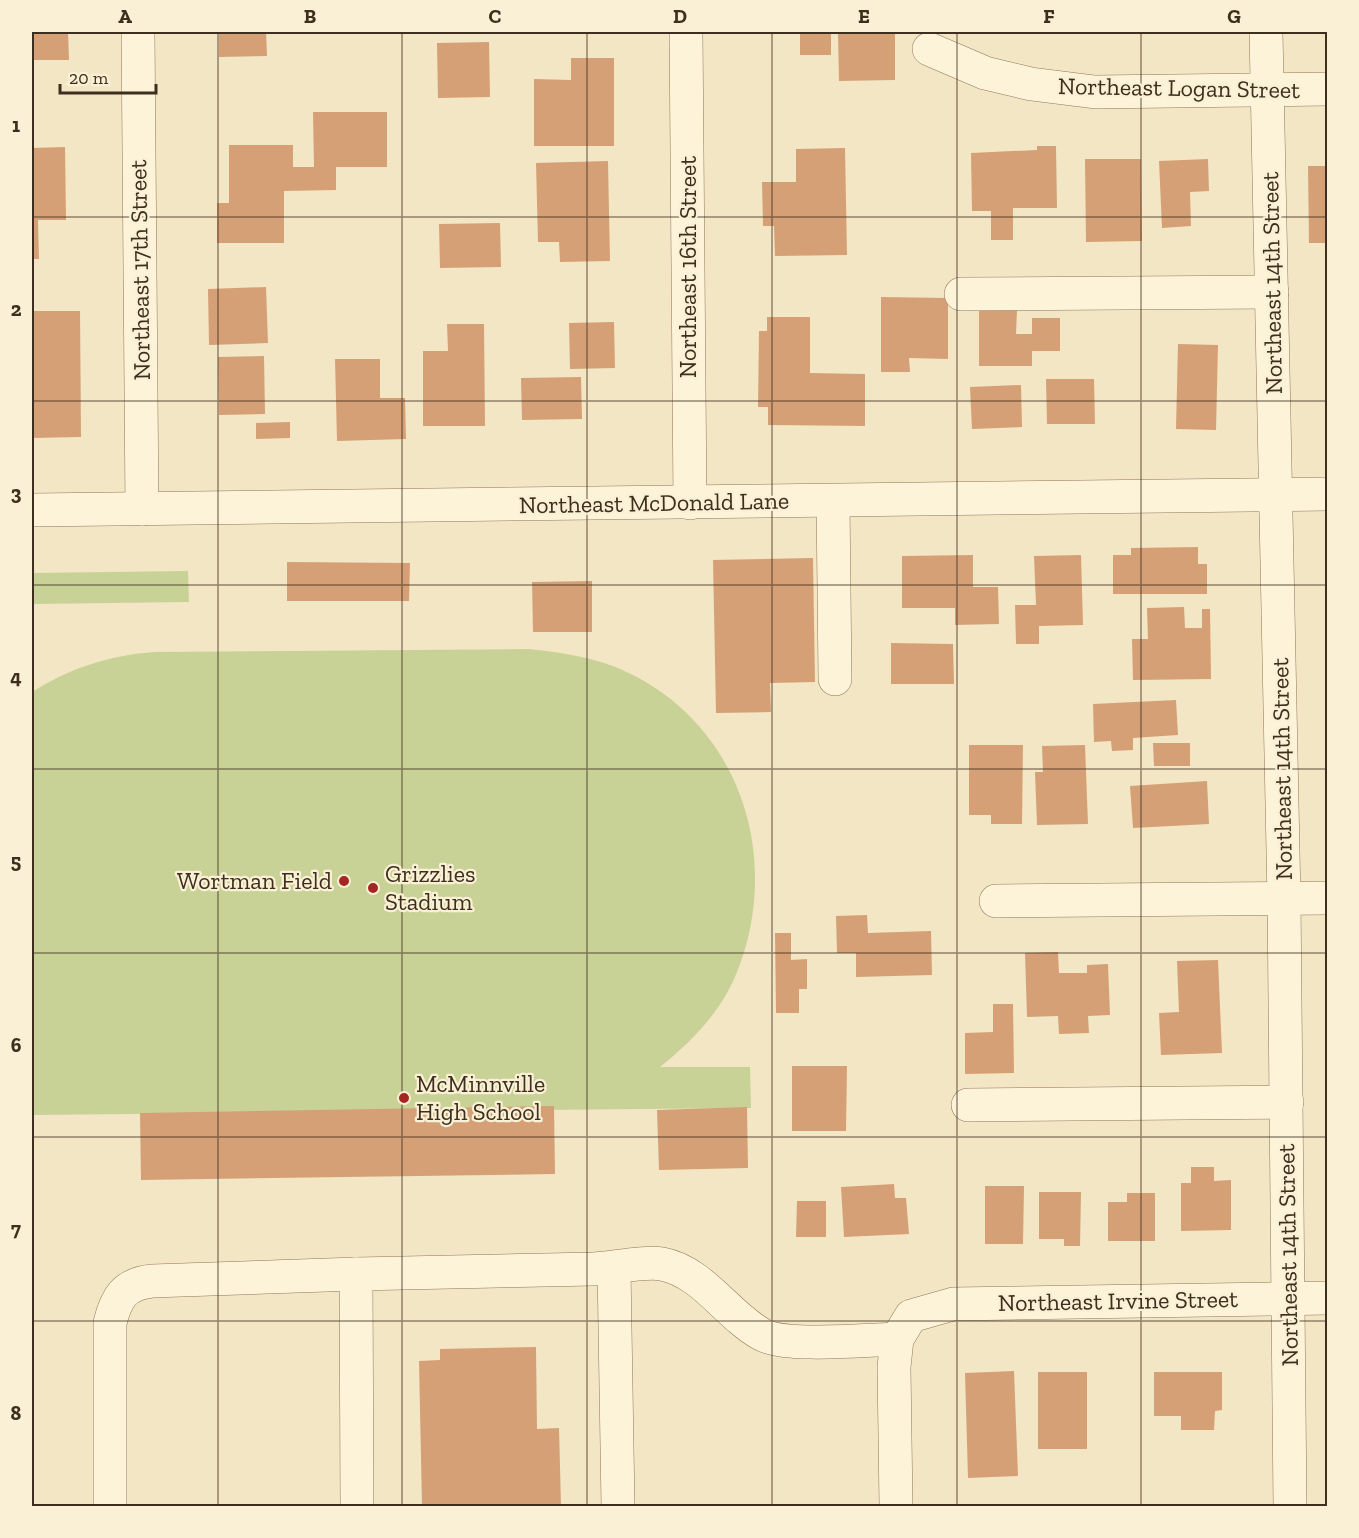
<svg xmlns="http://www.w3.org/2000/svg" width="1359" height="1538" viewBox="0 0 1359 1538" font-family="'Zilla Slab',serif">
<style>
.green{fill:#c9d296}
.building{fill:#d5a076}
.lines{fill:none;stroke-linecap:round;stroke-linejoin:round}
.minor-casing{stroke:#907758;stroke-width:34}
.minor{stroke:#fcf3d9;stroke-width:33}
.grid{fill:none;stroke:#3e2e1d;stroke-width:1.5;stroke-opacity:0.55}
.poi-dot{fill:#a52521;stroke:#f9f0d5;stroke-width:2}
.labels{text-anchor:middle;stroke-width:4.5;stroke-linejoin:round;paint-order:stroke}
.street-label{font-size:24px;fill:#3e2e1d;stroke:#f9f0d5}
.poi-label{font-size:24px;fill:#3e2e1d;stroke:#f9f0d5;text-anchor:start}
.neatline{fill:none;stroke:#3e2e1d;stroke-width:2}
.grid-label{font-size:20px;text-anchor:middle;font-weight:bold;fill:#3e2e1d}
</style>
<rect width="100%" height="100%" fill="#f3e6c4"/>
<g class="green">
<polygon points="188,571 189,602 32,604 32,573"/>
<path d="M529,649C558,652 585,656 613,666C738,715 786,857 735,977C719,1014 691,1042 660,1067H750L751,1108L32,1115V692C70,668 110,655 155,652Z"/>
</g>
<g class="building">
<polygon points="32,32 68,32 69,60 32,60"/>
<polygon points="219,32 266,32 267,56 219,57"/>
<rect x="800" y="32" width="31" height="23"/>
<polygon points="838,32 895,32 895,80 839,81"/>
<polygon points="489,42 490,97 438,98 437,43"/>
<polygon points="571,58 614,58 614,146 534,146 534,79 571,80"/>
<polygon points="313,112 387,112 387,167 336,167 336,190 284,191 284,243 217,243 217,203 229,203 229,145 293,145 293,167 314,167"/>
<polygon points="1037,146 1056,146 1057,208 1013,208 1013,240 991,240 991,211 972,211 971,153 1037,150"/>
<polygon points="65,147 66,220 38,220 39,259 32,259 32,148"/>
<polygon points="845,148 847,255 775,256 774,226 763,226 762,182 796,182 796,149"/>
<polygon points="1085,159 1141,159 1142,241 1086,242"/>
<polygon points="1208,159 1209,191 1190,192 1191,226 1162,228 1159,161"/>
<polygon points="608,161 610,261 560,262 559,242 538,242 536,163"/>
<polygon points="1308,166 1328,166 1328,243 1309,243"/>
<polygon points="500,223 501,267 440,268 439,224"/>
<polygon points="266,287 268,343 209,345 208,289"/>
<polygon points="881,297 948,298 948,359 909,358 910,372 881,372"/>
<polygon points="979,310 1017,310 1016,334 1032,334 1032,318 1060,318 1060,351 1032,351 1032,366 979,366"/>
<polygon points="32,311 80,311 81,437 32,438"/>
<polygon points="767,317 810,317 810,373 865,374 865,426 768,425 768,407 758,407 759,331 767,331"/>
<polygon points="614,322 615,368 570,369 569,323"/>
<polygon points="447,324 484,324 485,426 423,426 423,351 448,351"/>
<polygon points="1178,344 1218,345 1216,430 1176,429"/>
<polygon points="264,356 265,414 219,415 218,357"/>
<polygon points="335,359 380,359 380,398 405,398 406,439 337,441"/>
<polygon points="581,377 582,419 522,420 521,378"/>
<polygon points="1046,379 1094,379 1095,424 1047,424"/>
<polygon points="1021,385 1022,427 972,429 970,387"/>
<polygon points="290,422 290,438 256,439 256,423"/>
<polygon points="1198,547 1198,564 1207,564 1207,594 1113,594 1113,555 1131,555 1131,548"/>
<polygon points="973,555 973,587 998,587 999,624 955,625 955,608 902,608 902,556"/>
<polygon points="1081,555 1083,625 1039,626 1039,644 1016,644 1015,605 1036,605 1034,556"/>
<polygon points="813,558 815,682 770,683 771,712 716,713 713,560"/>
<polygon points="287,562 410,563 409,601 287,601"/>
<polygon points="592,581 592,632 533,632 532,582"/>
<polygon points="1184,607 1185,628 1202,628 1202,609 1210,609 1211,679 1133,680 1132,639 1148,639 1147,608"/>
<polygon points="891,643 953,644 954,684 891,684"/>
<polygon points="1176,700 1178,735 1133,738 1133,750 1112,751 1111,741 1094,742 1093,704"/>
<polygon points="1153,743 1190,743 1190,766 1154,766"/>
<polygon points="969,745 1023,745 1022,824 991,824 991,815 969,815"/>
<polygon points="1085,745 1088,824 1037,825 1035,772 1043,772 1042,746"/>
<polygon points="1207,781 1209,824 1133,828 1130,786"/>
<polygon points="867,915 868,933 931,931 932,975 856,977 856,953 837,953 836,916"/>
<polygon points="775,933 791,933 791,960 807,959 807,989 799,989 799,1013 776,1013"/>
<polygon points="1058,952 1059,973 1087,973 1087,965 1108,964 1110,1015 1088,1016 1089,1033 1059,1034 1058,1016 1027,1017 1025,953"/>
<polygon points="1218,960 1222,1053 1161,1055 1159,1013 1179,1012 1177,961"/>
<polygon points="993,1004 1013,1004 1014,1073 965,1074 965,1033 993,1032"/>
<polygon points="792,1066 847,1066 846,1131 792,1131"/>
<polygon points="554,1106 555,1174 141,1180 140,1113"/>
<polygon points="747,1107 748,1168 659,1170 657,1110"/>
<polygon points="1191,1167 1214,1167 1214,1181 1231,1180 1231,1230 1181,1231 1181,1183 1191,1183"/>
<polygon points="894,1184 895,1198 906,1198 909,1234 844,1237 841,1187"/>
<polygon points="985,1186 1024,1186 1023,1244 985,1244"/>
<polygon points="1039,1192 1081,1192 1080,1246 1064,1246 1064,1239 1039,1239"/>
<polygon points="1127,1193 1155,1193 1155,1241 1108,1241 1108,1202 1127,1202"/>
<polygon points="797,1201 826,1201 826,1237 796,1237"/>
<polygon points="536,1347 537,1429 559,1428 561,1506 422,1506 419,1361 440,1360 440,1349"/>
<polygon points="1014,1371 1018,1476 968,1478 965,1373"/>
<rect x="1038" y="1372" width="49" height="77"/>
<polygon points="1154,1372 1222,1372 1222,1410 1215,1411 1214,1430 1181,1430 1181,1416 1154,1416"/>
</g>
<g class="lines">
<g class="minor-casing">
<g id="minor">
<polyline points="138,32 142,509"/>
<polyline points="686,32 690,503"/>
<polyline points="1266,32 1284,899 1290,1506"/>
<polyline points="929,49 985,73 1031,84 1095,92 1328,89"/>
<polyline points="961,294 1272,292"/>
<polyline points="833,501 835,679"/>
<polyline points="32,510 1328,494"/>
<polyline points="996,901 1328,898"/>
<polyline points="968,1105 1287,1102"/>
<polyline points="614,1268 618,1506"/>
<path d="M110,1506V1323C116,1298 124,1284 152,1281L356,1274"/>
<path d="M357,1506L356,1274C435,1272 514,1271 593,1269C611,1268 647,1261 662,1264C703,1272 726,1314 761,1334C784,1348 866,1340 897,1339"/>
<polyline points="896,1506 894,1367 897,1339 911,1316 953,1304 1328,1298"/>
</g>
</g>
<use href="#minor" class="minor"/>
</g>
<path class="grid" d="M218,32V1506M402,32V1506M587,32V1506M772,32V1506M957,32V1506M1141,32V1506M32,217H1328M32,401H1328M32,585H1328M32,769H1328M32,953H1328M32,1137H1328M32,1321H1328"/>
<g class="poi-dot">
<circle cx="344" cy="881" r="6"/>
<circle cx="373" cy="888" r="6"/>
<circle cx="404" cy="1098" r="6"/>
</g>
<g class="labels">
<g class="street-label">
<text transform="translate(1179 88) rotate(1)" y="8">Northeast Logan Street</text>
<text transform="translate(688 267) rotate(-90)" y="8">Northeast 16th Street</text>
<text transform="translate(140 270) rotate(-91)" y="8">Northeast 17th Street</text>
<text transform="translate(1272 283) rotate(-91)" y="8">Northeast 14th Street</text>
<text transform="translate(654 503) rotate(-1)" y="8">Northeast McDonald Lane</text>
<text transform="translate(1282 769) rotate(-91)" y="8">Northeast 14th Street</text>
<text transform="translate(1288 1255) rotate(-91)" y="8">Northeast 14th Street</text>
<text transform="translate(1118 1301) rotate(-1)" y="8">Northeast Irvine Street</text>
</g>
<g class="poi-label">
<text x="385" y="882">Grizzlies<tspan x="385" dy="28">Stadium</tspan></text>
<text x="332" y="889" text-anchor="end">Wortman Field</text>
<text x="416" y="1092">McMinnville<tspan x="416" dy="28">High School</tspan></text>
</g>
</g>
<rect width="1359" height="1538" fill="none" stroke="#f9f0d5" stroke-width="66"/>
<path d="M60 84v9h96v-9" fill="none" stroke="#3e2e1d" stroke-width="3"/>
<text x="69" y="84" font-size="18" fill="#3e2e1d" stroke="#f9f0d5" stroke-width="4.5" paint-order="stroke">20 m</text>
<rect x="33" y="33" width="1293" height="1472" class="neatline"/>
<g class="grid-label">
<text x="125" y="23">A</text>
<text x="310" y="23">B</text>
<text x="495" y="23">C</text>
<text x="680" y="23">D</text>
<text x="864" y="23">E</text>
<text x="1049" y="23">F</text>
<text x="1234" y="23">G</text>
<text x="16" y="132">1</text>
<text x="16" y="316">2</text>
<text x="16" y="500">3</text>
<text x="16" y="684">4</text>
<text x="16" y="868">5</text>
<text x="16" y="1052">6</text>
<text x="16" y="1236">7</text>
<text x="16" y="1420">8</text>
</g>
</svg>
